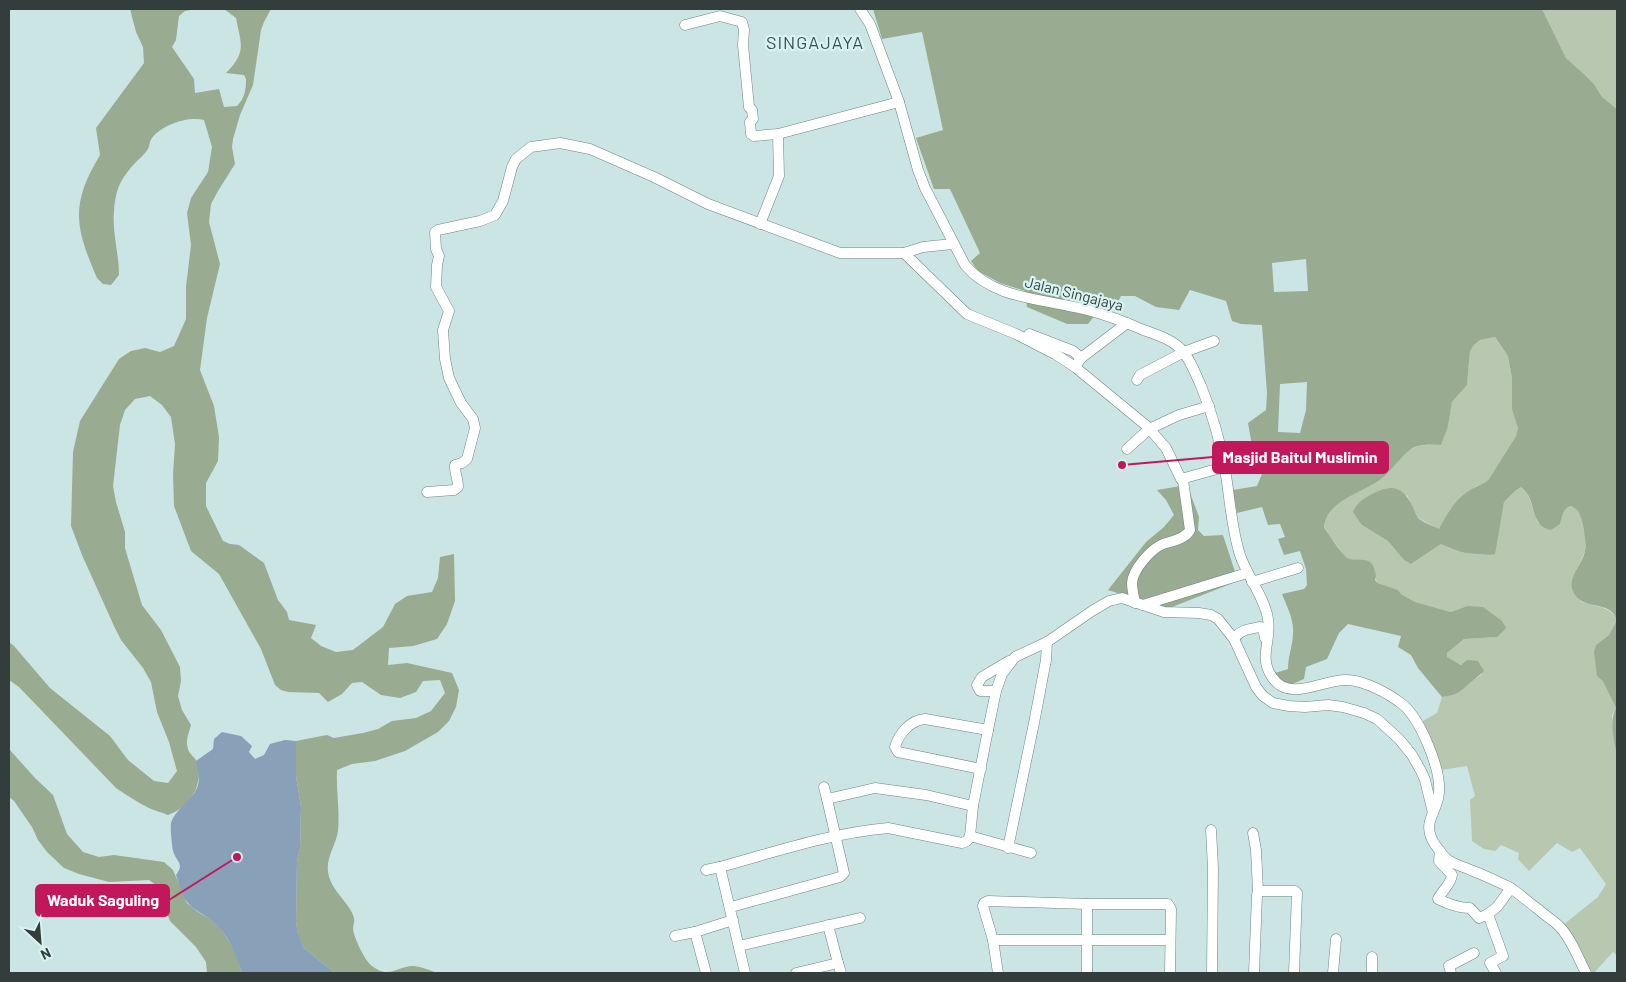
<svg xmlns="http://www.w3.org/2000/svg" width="1626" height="982" viewBox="0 0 1626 982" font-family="Barlow,sans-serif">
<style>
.green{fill:#b7c7b0}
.forest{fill:#99ab90;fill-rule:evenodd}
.water{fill:#89a0b9}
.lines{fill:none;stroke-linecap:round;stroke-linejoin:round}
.minor-casing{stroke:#6d8584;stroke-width:11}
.minor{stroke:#fff;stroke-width:10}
.labels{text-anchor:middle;stroke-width:4.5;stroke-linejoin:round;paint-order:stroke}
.street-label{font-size:15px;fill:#333d3c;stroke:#d8f3f1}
.quarter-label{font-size:18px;letter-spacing:1px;fill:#394f4e;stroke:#d8f3f1}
.leader{fill:none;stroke:#c2185b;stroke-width:2}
.callout-dot{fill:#c2185b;stroke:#d8f3f1;stroke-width:2}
.callout{fill:#c2185b;stroke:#c2185b;stroke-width:2}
.callout-label{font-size:16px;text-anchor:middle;font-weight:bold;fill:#fff}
</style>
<rect width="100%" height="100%" fill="#cbe5e4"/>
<g class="green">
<polygon points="1542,9 1617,9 1617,109 1602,97 1594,84 1584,74 1566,58"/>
<path d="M1495,337L1508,356L1512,378V410L1518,428L1516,436L1489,479L1484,485L1476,486L1450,509L1439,530L1417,517L1407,495L1362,525L1388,541L1404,560L1411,564L1441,544C1455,550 1463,554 1478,554C1485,554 1487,556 1494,554L1504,502L1515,491L1521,487L1527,492L1538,523L1560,524C1562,517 1563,508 1571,506L1577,509L1581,518L1585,534V551L1572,581L1581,602C1595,606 1610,606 1617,620L1609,635L1596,645L1603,680L1616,708L1612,715V723L1617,757V955L1613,952L1594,973H1590L1563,925L1598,897L1606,884L1580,848L1572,852L1557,843L1529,871L1518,859L1519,853L1501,845L1495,851L1484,849L1472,841L1470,800L1475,796L1467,766L1441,770L1421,722L1437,713L1442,697C1459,695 1469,683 1482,674L1449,659L1446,657L1447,653L1464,639L1497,637L1467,606L1451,612L1415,602L1401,594L1398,590L1378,583L1366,560H1350L1344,555L1324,528C1326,500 1362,494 1381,479C1392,471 1400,457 1411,449C1417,445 1428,445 1434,444L1448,426L1452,402L1467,385L1470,351L1474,345L1480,340Z"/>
</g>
<g class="forest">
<path d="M130,9H197L185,11L179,16L176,40L172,47L194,79L195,93L219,89L224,107L237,106C245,98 246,90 246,79L244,75L226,73C247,52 241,44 236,18L224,9H271L264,22L261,30L253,85L240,115L233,139L232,147L235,164L218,191L211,204L209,222L220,264L207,318L200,370L214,406L219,437L218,461L206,483V506L223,541L230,544L239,545L264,563L278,600L287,612L289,620L316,625L311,638L321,646L336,652L353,650L383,627L395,604L407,596L432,592L438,578L440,557L454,554L455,601L447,624L437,639L413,646L389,648L388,665L407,663L452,673L459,690L456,707L449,721L438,732L405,751L375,761L352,764L337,770C336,791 340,810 338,831C336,845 326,857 328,872C331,892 350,902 354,918C355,922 353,925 353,929C354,938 365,961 372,966C389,979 396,967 412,966C420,966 430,970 437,973H335L304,948L298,936L296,922L297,862L300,848L301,807L296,776V741L327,735L334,738L363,733L378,729L392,721L416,718L431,711L445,693L440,680L423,681L416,692L400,698L381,695L362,682L352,683L342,694L328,702L319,693L288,692L281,690L275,685L261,649L219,574L191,551L174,506L173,474L175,444L171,417L162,405L150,396L135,399L125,410L120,425L113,486L116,502L125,532V548L142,605L161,630L180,667L181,681L178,696L182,710L191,725C189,732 185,742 188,749C189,754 195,757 197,762C203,786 191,807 168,815C161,812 155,811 149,808C138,803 127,795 116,788L19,687L9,680V642L14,646L50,688L110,736L128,760L154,781L168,783L177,771L169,742L157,712L151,682L143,668L121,640L114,626L82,555L71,526L73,452L80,421L119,359L131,351L145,348L160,352L174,346L186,319V287L191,245L187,213L191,198L208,172L212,147L204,120C187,116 162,125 152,138C149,142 150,145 148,149C145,154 139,159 135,163C120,180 116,188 114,211C112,233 119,253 119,275L111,285L103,284L97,278C75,227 70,205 100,155L96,128L144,63L143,47L136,32Z"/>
<path d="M873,9H1542L1566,58L1584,74L1594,84L1602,97L1617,109V757C1615,741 1608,723 1616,708L1603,681L1597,676L1594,652L1596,645L1609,635L1617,620C1615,618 1615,615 1613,613C1602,601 1578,610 1572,588C1569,576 1583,563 1585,551C1587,543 1583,517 1577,510C1576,509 1572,506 1571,506C1563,508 1562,517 1560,524L1551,530C1528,525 1538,499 1521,487L1515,491L1504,502L1495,554C1488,556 1485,554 1478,554C1463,554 1455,550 1441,544L1411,564L1404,560L1388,541L1362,525L1353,512C1357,503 1363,499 1372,494C1393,483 1403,487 1413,507C1414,510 1416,515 1418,518C1424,523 1433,526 1439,529C1448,512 1455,499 1472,489C1478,485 1484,485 1489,479L1516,436L1518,428L1512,410V378L1508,356L1495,337L1480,340L1474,345L1470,351L1467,385L1452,402L1448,426L1441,445C1433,444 1418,444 1411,449C1400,457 1392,471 1381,479C1362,494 1326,500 1324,528C1331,537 1338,549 1346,557C1355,564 1369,554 1374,568C1375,573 1377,575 1375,580L1378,583L1398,590L1401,594L1415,602L1451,612L1467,606L1483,607L1502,621L1506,628L1497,637L1464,639L1447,653V657L1461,665L1467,660L1478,661L1484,671C1483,672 1461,691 1459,692C1454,695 1448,696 1442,697L1418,668L1411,655L1398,647L1401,636L1348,624L1339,633L1327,659L1306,667L1304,679L1290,685L1279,681L1275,673L1288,669C1288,656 1293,645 1293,633C1294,619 1287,607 1282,594L1304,589L1307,585L1306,569L1300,551L1284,555L1278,539L1285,537L1280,524L1268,525L1262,507L1237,513L1233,490L1257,486L1262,474L1260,456L1253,451L1248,423L1266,410L1267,393L1262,325L1241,324L1232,321L1226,301L1190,290L1179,310L1156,307L1135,296H1121L1117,304L1106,301L1088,324H1067L1027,307L1025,291L1000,283L978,271L971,261L980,253L950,189H934L916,138L943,130L922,32L882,39ZM1306,259L1308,291L1274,292L1272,263ZM1307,382L1306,410L1300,433L1278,432L1280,384Z"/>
<polygon points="1187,485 1199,517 1198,530 1204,536 1223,535 1238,581 1167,609 1108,590 1146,542 1164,527 1174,515 1166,500 1157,490"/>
<polygon points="9,749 35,778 53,795 67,834 83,852 99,857 114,855 164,862 173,870 187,903 198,912 210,919 221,929 235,951 242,973 207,973 206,962 196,947 170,921 156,885 149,880 109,882 79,874 64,868 47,852 38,840 32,827 14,801 9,797"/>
</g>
<path class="water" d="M222,732L241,736L252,746L249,752L255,759L264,755L270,744L285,740L296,741V776L301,807L300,848L297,862L296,922L298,935L304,948L335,973H242C236,954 228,933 211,920C204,914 195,911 189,904C182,897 179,884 176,875C185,863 176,862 173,851C172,847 170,827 171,823C175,809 194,800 198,785C200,779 197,768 196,761L213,749L214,739Z"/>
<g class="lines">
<g class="minor-casing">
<g id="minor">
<path d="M860,9L870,24L899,102L918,170L925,188L965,265C991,296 1032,298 1069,306C1093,310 1118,319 1141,329C1154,334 1169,338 1180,348C1190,358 1195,373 1201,386C1212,413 1220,440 1225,469C1230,498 1231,527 1240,555C1247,576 1265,598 1268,619C1272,640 1258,657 1272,677C1290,704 1324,678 1348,680C1365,681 1388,693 1402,704C1420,718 1441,769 1439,792C1438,813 1421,821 1434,843C1438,849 1442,855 1448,860C1455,865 1465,867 1473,871C1484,875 1496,881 1507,886C1518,892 1528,902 1538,909C1544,915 1553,920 1559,926C1571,938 1578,958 1586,973"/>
<polyline points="685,25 720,16 742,22 744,30 743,45 749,107 752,110 753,119 750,122 751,134 754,136 778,134 899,102"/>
<polyline points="760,224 779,176 778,134"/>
<polyline points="904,253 967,314 1016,334 1055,354 1075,367 1148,427 1166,448 1181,479 1224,467"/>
<polyline points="1029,334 1073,351 1081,358 1075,367"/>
<polyline points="1081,358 1127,323"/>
<polyline points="1137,380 1140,375 1184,352 1214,341"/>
<polyline points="1127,449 1149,429 1179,415 1209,406"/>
<path d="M427,492L454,490L458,487C458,478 454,471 455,465L462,463L467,459L475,428L473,419L461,403L449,378L445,359L443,330L449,311L436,287L437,265L439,256L436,249L435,232L438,230L480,221L495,215L503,201L512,167L516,159L531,147L560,143L590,149L654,177L708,204L840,253H904L923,247L953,244"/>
<polyline points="1252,582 1298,568"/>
<path d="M1135,603C1134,597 1132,589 1132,583C1133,569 1151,549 1163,544C1172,541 1186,539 1190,530L1183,480"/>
<polyline points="1143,605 1247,573"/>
<path d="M1234,639C1239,630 1250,629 1260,627L1263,628L1265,638"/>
<polyline points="996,691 980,691 977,685 982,677 1009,661"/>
<path d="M981,769L898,752L895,747C899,733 911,720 925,719L988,730"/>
<polyline points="824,787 827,799"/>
<polyline points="1211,830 1213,868 1212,973"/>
<polyline points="1253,833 1256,850 1258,891"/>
<polyline points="970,836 1031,853"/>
<polyline points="1008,848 1034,723 1046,660 1047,642"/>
<path d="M1440,851L1439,861L1452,875C1451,884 1442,891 1438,899C1448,904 1459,908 1470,908L1479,918L1488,914L1503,956L1490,963L1496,973"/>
<polyline points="706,870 720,867"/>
<polyline points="1087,904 1168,904 1171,909 1170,973"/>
<polyline points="731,907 840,877 844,873 827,799 875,788 926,795 973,806"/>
<polyline points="1488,914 1497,907 1511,888"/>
<polyline points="675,936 695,932"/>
<polyline points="993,940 1170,940"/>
<polyline points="739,946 860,918"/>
<polyline points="838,963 841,973"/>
<polyline points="706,973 695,932 733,920"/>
<path d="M745,973L720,867C775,852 831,833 888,828L962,843L967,841L970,836L973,806L988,730L996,691L1002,674L1015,657L1047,642L1092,611L1109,601L1122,598L1164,612L1199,613L1211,615L1218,619L1234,639L1256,687L1263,696L1273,703L1289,706L1305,707L1328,705L1343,707L1364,713L1377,719L1399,739L1412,755L1421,771L1425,780L1433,813"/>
<polyline points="796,973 838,963 828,925"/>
<polyline points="998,973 993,940 983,906 984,903 988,901 1087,904 1087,973"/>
<polyline points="1254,973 1257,895 1258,891 1295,891 1297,893 1294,973"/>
<polyline points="1333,973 1336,939"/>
<polyline points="1372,973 1372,957"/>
<polyline points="1451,973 1449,966 1474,953"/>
</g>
</g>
<use href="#minor" class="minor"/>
</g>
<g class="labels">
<g class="street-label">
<text transform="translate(1074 294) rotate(14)" y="5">Jalan Singajaya</text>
</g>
<g class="quarter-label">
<text x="815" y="49">SINGAJAYA</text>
</g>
</g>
<path class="leader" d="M1122 465L1213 457M237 857L169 900"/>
<g class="callout-dot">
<circle cx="1122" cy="465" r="5"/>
<circle cx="237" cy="857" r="5"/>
</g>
<g class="callout">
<rect x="1213" y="442" width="175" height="31" rx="5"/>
<rect x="36" y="885" width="133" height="31" rx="5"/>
</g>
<g class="callout-label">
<text x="1300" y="463">Masjid Baitul Muslimin</text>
<text x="103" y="906">Waduk Saguling</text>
</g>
<rect width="1626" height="982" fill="none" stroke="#333d3c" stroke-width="20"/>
<g transform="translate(40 942) rotate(154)" stroke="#d8f3f1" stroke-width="4" paint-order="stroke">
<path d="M0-4L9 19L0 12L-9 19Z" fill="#333d3c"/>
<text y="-8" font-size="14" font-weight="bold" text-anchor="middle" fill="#333d3c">N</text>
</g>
</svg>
